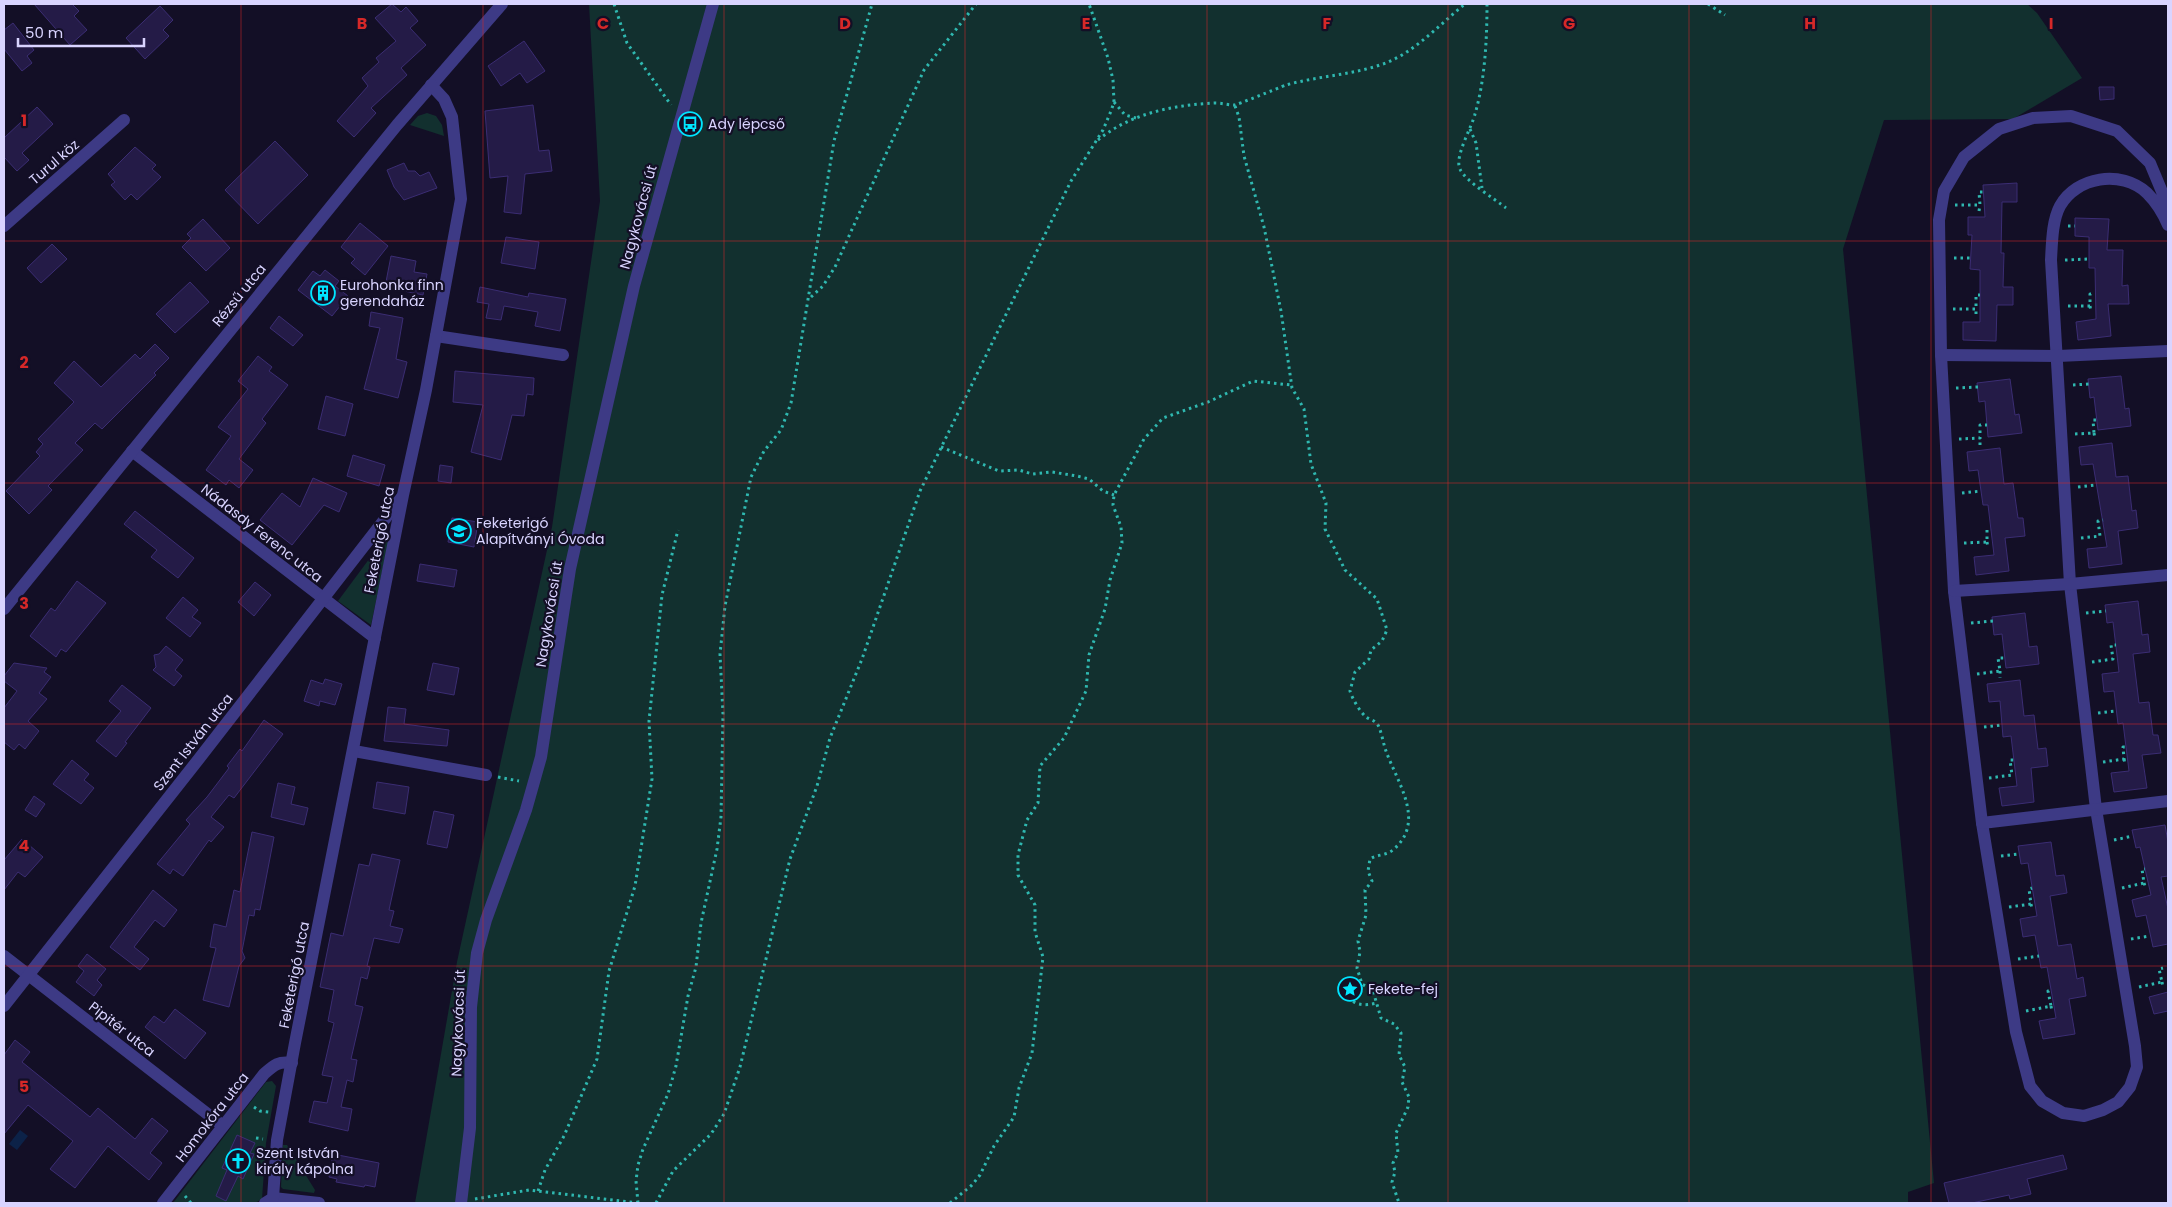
<svg xmlns="http://www.w3.org/2000/svg" width="2172" height="1207" viewBox="0 0 2172 1207" font-family="Poppins,sans-serif">
<style>
.green{fill:#12302f}
.water{fill:#0c2248}
.building{fill:#241b47;stroke:#3b2d73}
.lines{fill:none;stroke-linecap:round;stroke-linejoin:round}
.path{stroke:#2fb8b0;stroke-width:3;stroke-dasharray:2.5 4;stroke-linecap:butt}
.minor{stroke:#3d3a85;stroke-width:12}
.grid{fill:none;stroke:#d62828;stroke-width:1;stroke-opacity:0.55}
.labels{text-anchor:middle;stroke-width:4.5;stroke-linejoin:round;paint-order:stroke}
.poi-label{font-size:14px;fill:#d9d4ff;stroke:#130f26;text-anchor:start}
.street-label{font-size:14px;fill:#d9d4ff;stroke:#130f26}
.grid-label{font-size:16px;text-anchor:middle;font-weight:bold;fill:#d62828;stroke:#130f26;stroke-width:4.5;stroke-linejoin:round;paint-order:stroke}
</style>
<rect width="100%" height="100%" fill="#130f26"/>
<g class="green">
<polygon points="589,4 2027,4 2037,13 2082,78 2013,119 1884,120 1843,249 1934,1183 1908,1192 1908,1203 415,1203 457,962 552,527 600,201"/>
<polygon points="427,113 436,116 442,125 444,136 410,125 418,116"/>
<polygon points="384,539 388,543 371,625 338,601"/>
<polygon points="272,1081 276,1086 266,1143 262,1199 255,1203 173,1203 266,1082"/>
<polygon points="283,1145 287,1145 315,1190 314,1193 283,1189 281,1187"/>
</g>
<polygon class="water" points="20,1130 28,1136 17,1150 9,1144"/>
<g class="building">
<polygon points="34,4 72,4 79,11 74,16 87,30 70,45"/>
<polygon points="392,4 401,12 406,7 418,21 410,28 426,45 401,68 407,75 371,108 376,113 354,137 337,121 368,86 362,78 379,62 376,58 396,41 375,18"/>
<polygon points="160,6 173,20 163,30 169,36 145,59 126,38"/>
<polygon points="13,23 34,50 27,56 32,63 22,71 4,49 4,30"/>
<polygon points="524,41 545,71 527,83 520,73 501,86 488,66"/>
<polygon points="2099,87 2114,87 2114,99 2100,100"/>
<polygon points="533,105 539,151 549,150 552,171 525,174 521,214 504,212 508,176 490,178 485,111"/>
<polygon points="37,107 53,124 22,153 29,160 17,171 4,157 4,138"/>
<polygon points="275,141 308,175 258,224 225,190"/>
<polygon points="135,147 156,165 152,169 161,177 137,200 131,194 125,200 111,185 115,182 108,174"/>
<polygon points="404,163 408,171 415,171 420,176 429,172 437,188 404,200 394,187 387,170"/>
<polygon points="2017,183 2017,202 2002,202 2001,253 2004,253 2003,287 2013,287 2013,305 1997,305 1996,341 1963,340 1963,322 1980,322 1980,270 1970,269 1972,235 1968,235 1968,217 1985,217 1983,185"/>
<polygon points="2075,218 2109,219 2107,250 2123,250 2122,286 2128,285 2129,304 2108,304 2111,336 2078,340 2076,322 2096,319 2095,268 2089,268 2089,237 2075,236"/>
<polygon points="203,219 230,248 206,271 182,247 191,238 187,234"/>
<polygon points="360,223 388,246 365,275 351,263 355,259 341,247"/>
<polygon points="506,237 539,242 535,269 501,263"/>
<polygon points="52,244 67,259 41,283 27,268"/>
<polygon points="391,256 416,261 414,272 427,274 423,295 385,287"/>
<polygon points="325,270 339,281 335,286 348,296 332,316 298,290 313,271 320,276"/>
<polygon points="190,282 209,302 175,333 156,314"/>
<polygon points="480,287 528,297 529,293 566,299 560,331 535,326 538,312 504,306 501,320 486,318 489,304 477,302"/>
<polygon points="371,312 403,318 396,359 407,362 398,398 364,389 380,328 369,326"/>
<polygon points="279,316 303,335 293,346 270,328"/>
<polygon points="155,344 169,358 154,373 156,375 102,429 95,423 75,443 83,450 48,486 52,490 29,514 6,491 40,456 36,452 43,444 38,439 74,402 54,383 74,361 101,387 135,354 140,359"/>
<polygon points="258,356 272,367 269,371 288,385 262,419 266,423 239,459 253,470 239,488 229,480 226,485 206,470 231,436 218,427 248,389 238,381"/>
<polygon points="455,371 534,378 533,395 527,394 524,416 512,415 501,460 471,452 483,405 453,402"/>
<polygon points="2121,376 2125,409 2129,408 2131,426 2098,430 2094,397 2090,398 2088,379"/>
<polygon points="2010,379 2015,415 2019,414 2022,433 1988,437 1985,401 1979,402 1977,383"/>
<polygon points="326,396 353,404 345,436 318,429"/>
<polygon points="2112,443 2116,477 2128,476 2132,511 2136,510 2138,528 2118,531 2122,564 2089,568 2087,549 2107,547 2093,464 2081,465 2079,447"/>
<polygon points="2000,448 2004,484 2013,483 2018,518 2023,518 2025,536 2005,538 2009,571 1976,575 1974,557 1994,555 1988,505 1983,505 1978,470 1969,471 1967,452"/>
<polygon points="353,455 385,465 379,486 347,476"/>
<polygon points="440,465 453,467 451,483 438,481"/>
<polygon points="313,478 347,493 339,512 324,505 292,545 260,520 282,493 300,507"/>
<polygon points="135,511 194,558 178,578 151,557 157,550 124,524"/>
<polygon points="452,518 478,522 474,547 448,542"/>
<polygon points="420,564 457,570 454,587 417,581"/>
<polygon points="77,581 106,603 66,652 61,649 56,657 30,636 51,608 55,611"/>
<polygon points="255,582 271,595 254,616 238,602"/>
<polygon points="183,597 198,610 192,617 201,623 190,637 166,618"/>
<polygon points="2138,601 2142,635 2148,634 2150,652 2133,654 2139,703 2149,702 2153,735 2158,735 2161,753 2142,755 2147,788 2114,792 2111,773 2129,771 2123,723 2118,724 2114,691 2104,692 2102,674 2119,672 2113,622 2107,623 2105,605"/>
<polygon points="2025,613 2029,647 2037,646 2039,664 2006,668 2002,634 1994,635 1992,617"/>
<polygon points="166,646 183,660 175,670 182,676 174,686 153,670 156,667 154,655 159,654"/>
<polygon points="14,663 47,668 44,672 51,677 39,693 47,699 28,721 39,731 25,749 19,744 14,750 4,742 4,708 17,691 4,681 4,676"/>
<polygon points="433,663 459,668 454,695 427,690"/>
<polygon points="325,679 342,684 335,705 320,701 319,706 304,701 311,680 323,684"/>
<polygon points="2020,680 2024,716 2034,715 2038,749 2046,748 2048,766 2031,768 2034,802 2002,806 1999,788 2017,786 2011,736 2003,737 2000,701 1989,702 1987,684"/>
<polygon points="122,685 151,708 125,742 127,743 116,757 96,741 121,711 109,701"/>
<polygon points="388,707 406,709 404,724 449,730 447,746 384,741"/>
<polygon points="264,720 283,734 234,798 229,795 211,817 224,827 211,842 209,840 183,876 173,869 170,874 157,864 190,824 186,820 207,797 229,768 227,766 240,749 242,751"/>
<polygon points="72,760 89,774 84,780 94,788 81,804 53,784"/>
<polygon points="377,782 409,787 405,814 373,808"/>
<polygon points="278,783 295,787 291,804 308,808 304,825 271,817"/>
<polygon points="34,796 45,804 36,817 25,810"/>
<polygon points="434,811 454,815 447,848 427,844"/>
<polygon points="2165,825 2168,842 2168,876 2161,877 2168,909 2168,944 2153,947 2146,915 2136,917 2132,900 2151,895 2140,847 2136,848 2132,830"/>
<polygon points="252,832 274,837 260,910 255,909 254,916 249,915 242,951 245,958 239,966 229,1007 203,1000 216,948 210,947 214,924 226,927 234,890 240,892"/>
<polygon points="22,839 43,857 25,877 18,872 4,890 4,860"/>
<polygon points="2051,842 2056,876 2064,875 2067,893 2050,896 2058,946 2071,944 2077,979 2083,977 2086,996 2069,999 2075,1034 2043,1039 2039,1021 2056,1018 2047,967 2041,968 2035,935 2023,937 2020,919 2037,916 2028,863 2021,864 2018,846"/>
<polygon points="372,854 400,860 389,910 394,911 390,926 403,929 399,943 374,938 367,966 370,967 367,979 361,977 355,1005 363,1007 351,1059 357,1060 353,1082 347,1080 341,1107 352,1109 348,1131 309,1122 314,1101 327,1103 333,1077 322,1075 334,1023 328,1021 334,990 320,987 331,933 343,936 359,864 369,866"/>
<polygon points="153,890 177,910 164,927 155,920 134,947 149,959 140,970 110,947"/>
<polygon points="87,954 106,969 97,980 102,985 94,996 76,982 84,971 78,966"/>
<polygon points="2168,992 2168,1011 2154,1014 2149,997"/>
<polygon points="175,1009 206,1033 185,1059 145,1027 154,1016 164,1023"/>
<polygon points="15,1040 30,1052 22,1062 90,1117 98,1108 135,1139 152,1118 168,1131 150,1153 162,1163 149,1180 108,1146 75,1188 50,1169 73,1141 28,1105 4,1134 4,1055"/>
<polygon points="237,1135 255,1143 250,1153 254,1154 243,1179 238,1176 226,1201 216,1196 227,1170 222,1168"/>
<polygon points="333,1154 379,1163 375,1187 365,1185 364,1187 336,1182 337,1179 329,1177"/>
<polygon points="2063,1155 2067,1169 2027,1179 2031,1194 2010,1199 2009,1195 1972,1203 1949,1203 1944,1183"/>
</g>
<g class="lines">
<g class="path">
<polyline points="614,4 627,43 671,105"/>
<path d="M1487,4C1487,39 1485,80 1475,114C1472,127 1454,157 1460,169C1465,181 1495,199 1506,208"/>
<polyline points="1708,4 1725,15"/>
<polyline points="1114,102 1125,115 1136,118"/>
<path d="M1235,106L1239,117L1244,156L1264,227L1281,311L1292,388L1304,409L1311,464L1326,503L1325,529L1345,570L1377,599L1387,630L1382,641L1371,650L1369,659L1355,672L1350,691C1352,698 1360,712 1366,717C1370,720 1375,720 1378,725C1382,733 1383,743 1386,751C1397,782 1426,821 1394,849C1387,856 1377,854 1370,859L1368,871L1372,881L1365,890L1366,915L1358,941L1360,952L1357,968L1362,984L1373,991L1381,1018L1394,1024L1401,1033L1399,1055L1405,1067L1402,1082L1409,1097L1408,1107L1396,1133L1398,1153L1393,1163L1395,1172L1392,1182L1399,1203"/>
<polyline points="1470,129 1476,143 1482,188"/>
<path d="M1098,140C1131,113 1174,105 1215,103C1222,103 1228,105 1234,105C1237,105 1278,88 1286,85C1318,76 1352,75 1383,64C1414,53 1439,25 1465,4"/>
<polyline points="1955,205 1980,205 1979,192 1984,192"/>
<polyline points="1979,211 1980,205"/>
<polyline points="2068,226 2075,226"/>
<polyline points="1954,258 1971,258"/>
<polyline points="2065,260 2089,259"/>
<polyline points="811,297 823,286 835,267 924,70 976,4"/>
<polyline points="2068,306 2090,306 2090,294 2095,294"/>
<polyline points="2090,306 2091,312"/>
<polyline points="1953,309 1976,309 1976,295 1980,295"/>
<polyline points="1976,314 1976,309"/>
<polyline points="2073,385 2089,384"/>
<polyline points="1956,388 1978,387"/>
<polyline points="2094,433 2095,439"/>
<polyline points="2075,434 2094,433 2093,420 2097,420"/>
<polyline points="1959,439 1980,438 1980,425 1987,425"/>
<polyline points="1980,445 1980,438"/>
<polyline points="941,447 999,471 1019,470 1032,474 1052,472 1077,476 1089,479 1103,491 1114,495"/>
<polyline points="2078,487 2095,485"/>
<polyline points="1962,493 1981,491"/>
<polyline points="2081,538 2100,536 2098,521 2103,520"/>
<polyline points="1987,542 1988,548"/>
<polyline points="1964,543 1987,542 1987,530 1991,530"/>
<polyline points="2086,613 2106,611"/>
<polyline points="1971,623 1993,621"/>
<polyline points="2092,662 2113,659 2111,645 2116,645"/>
<polyline points="2000,671 2000,678"/>
<polyline points="1977,674 2000,671 1998,658 2005,658"/>
<polyline points="2098,713 2116,711"/>
<polyline points="1984,727 2002,725"/>
<polyline points="2124,759 2125,764"/>
<polyline points="2103,762 2124,759 2123,747 2126,747"/>
<polyline points="498,777 519,781"/>
<polyline points="1989,778 2012,775 2010,760 2014,760"/>
<polyline points="2114,840 2133,836"/>
<polyline points="2001,856 2019,854"/>
<polyline points="2144,883 2146,889"/>
<polyline points="2122,888 2144,883 2142,869 2145,869"/>
<polyline points="2031,904 2032,909"/>
<polyline points="2009,907 2031,904 2029,889 2032,888"/>
<polyline points="2131,939 2150,936"/>
<polyline points="2018,959 2039,956"/>
<polyline points="2162,982 2163,988"/>
<path d="M1347,985L1346,994C1353,1006 1365,1006 1377,1003"/>
<polyline points="2139,987 2162,982 2159,969 2163,968"/>
<polyline points="2051,1006 2052,1012"/>
<polyline points="2026,1011 2051,1006 2048,991 2052,991"/>
<polyline points="254,1107 260,1111 269,1112"/>
<polyline points="256,1138 263,1139"/>
<polyline points="538,1191 545,1170 564,1136 597,1059 609,971 635,886 652,779 649,721 662,595 678,530"/>
<polyline points="185,1196 191,1203"/>
<polyline points="475,1199 529,1190 638,1203"/>
<polyline points="638,1203 636,1181 638,1165 643,1149 668,1094 676,1066 688,996 696,967 701,923 717,849 721,817 723,714 720,654 725,606 751,477 764,451 781,430 791,403 834,141 872,4"/>
<polyline points="656,1203 673,1171 711,1134 724,1114 740,1067 790,859 817,786 830,738 862,659 920,491 1071,181 1103,130 1111,111 1114,102 1113,80 1108,58 1089,4"/>
<polyline points="950,1203 972,1185 980,1175 994,1146 1014,1117 1019,1088 1032,1053 1043,957 1035,932 1035,905 1018,875 1018,855 1027,820 1038,803 1040,766 1064,738 1086,691 1089,655 1105,609 1110,580 1122,543 1121,527 1113,505 1114,495 1144,439 1163,418 1208,402 1253,381 1291,385"/>
</g>
<g class="minor">
<path d="M2168,213L2165,199L2150,163L2117,131L2071,116L2033,118L1999,129L1964,157L1944,191L1939,220L1941,355L1954,591L1982,823L2016,1032L2030,1086L2042,1101L2063,1113L2084,1116L2103,1110L2118,1102L2130,1087L2137,1067L2135,1046L2096,809L2070,584L2051,260C2052,243 2052,221 2060,206C2076,177 2121,169 2147,193C2156,202 2163,213 2168,225"/>
<polyline points="4,226 124,120"/>
<polyline points="436,336 563,355"/>
<polyline points="1941,355 2058,356 2168,351"/>
<polyline points="132,451 375,638"/>
<polyline points="1954,591 2070,584 2168,575"/>
<polyline points="4,609 397,125 502,4"/>
<polyline points="354,751 486,775"/>
<polyline points="1982,823 2168,801"/>
<polyline points="4,956 223,1126"/>
<polyline points="4,1006 198,760 402,497"/>
<polyline points="273,1198 319,1203"/>
<path d="M163,1203L264,1074C274,1065 278,1061 292,1063"/>
<polyline points="265,1203 273,1198 277,1140 295,1043 403,495 426,390 461,199 452,117 444,99 431,85"/>
<polyline points="461,1203 470,1128 471,1007 477,953 486,920 526,810 541,757 570,569 634,286 713,4"/>
</g>
</g>
<path class="grid" d="M241,4V1203M483,4V1203M724,4V1203M965,4V1203M1207,4V1203M1448,4V1203M1689,4V1203M1931,4V1203M4,241H2168M4,483H2168M4,724H2168M4,966H2168"/>
<defs>
<g id="bus-ring" transform="scale(1.25)"><circle r="9.5" fill="#130f26" stroke="#00e5ff" stroke-width="1.5"/><path d="M-5-6H5V4H4V6H2V4H-2V6H-4V4H-5ZM-3.5-4V0h7V-4ZM-3.5 1.2v1.5H-2V1.2ZM2 1.2v1.5H3.5V1.2Z" fill="#00e5ff"/></g>
<g id="building-ring" transform="scale(1.25)"><circle r="9.5" fill="#130f26" stroke="#00e5ff" stroke-width="1.5"/><path d="M-4-6H4V6H1V3H-1V6H-4ZM-2.5-4.3h1.7v1.8h-1.7ZM.8-4.3h1.7v1.8H.8ZM-2.5-1h1.7V.8h-1.7ZM.8-1h1.7V.8H.8Z" fill="#00e5ff"/></g>
<g id="school-ring" transform="scale(1.25)"><circle r="9.5" fill="#130f26" stroke="#00e5ff" stroke-width="1.5"/><path d="M0-5L7-2L0 1L-7-2ZM-4 1L0 2.5L4 1V4Q0 6-4 4Z" fill="#00e5ff"/></g>
<g id="sight-ring" transform="scale(1.25)"><circle r="9.5" fill="#130f26" stroke="#00e5ff" stroke-width="1.5"/><path d="M0-6L1.8-2.2L6-1.7L2.9 1.2L3.7 5.4L0 3.3L-3.7 5.4L-2.9 1.2L-6-1.7L-1.8-2.2Z" fill="#00e5ff"/></g>
<g id="church-ring" transform="scale(1.25)"><circle r="9.5" fill="#130f26" stroke="#00e5ff" stroke-width="1.5"/><path d="M-1.2-6h2.4v3.5h3.3v2.4h-3.3V6h-2.4V-.1h-3.3v-2.4h3.3Z" fill="#00e5ff"/></g>
</defs>
<g fill-rule="evenodd">
<use href="#bus-ring" x="690" y="124"/>
<use href="#building-ring" x="323" y="293"/>
<use href="#school-ring" x="459" y="531"/>
<use href="#sight-ring" x="1350" y="989"/>
<use href="#church-ring" x="238" y="1161"/>
</g>
<g class="labels">
<g class="poi-label">
<text x="708" y="129">Ady lépcső</text>
<text x="340" y="290">Eurohonka finn<tspan x="340" dy="16">gerendaház</tspan></text>
<text x="476" y="528">Feketerigó<tspan x="476" dy="16">Alapítványi Óvoda</tspan></text>
<text x="1368" y="994">Fekete-fej</text>
<text x="256" y="1158">Szent István<tspan x="256" dy="16">király kápolna</tspan></text>
</g>
<g class="street-label">
<text transform="translate(54 162) rotate(-41)" y="5">Turul köz</text>
<text transform="translate(638 217) rotate(-75)" y="5">Nagykovácsi út</text>
<text transform="translate(239 295) rotate(-51)" y="5">Rézsű utca</text>
<text transform="translate(262 533) rotate(38)" y="5">Nádasdy Ferenc utca</text>
<text transform="translate(379 540) rotate(-79)" y="5">Feketerigó utca</text>
<text transform="translate(549 614) rotate(-81)" y="5">Nagykovácsi út</text>
<text transform="translate(193 742) rotate(-52)" y="5">Szent István utca</text>
<text transform="translate(294 975) rotate(-79)" y="5">Feketerigó utca</text>
<text transform="translate(458 1023) rotate(-88)" y="5">Nagykovácsi út</text>
<text transform="translate(122 1029) rotate(38)" y="5">Pipitér utca</text>
<text transform="translate(212 1117) rotate(-52)" y="5">Homokóra utca</text>
</g>
</g>
<g class="grid-label">
<text x="362" y="29">B</text>
<text x="603" y="29">C</text>
<text x="845" y="29">D</text>
<text x="1086" y="29">E</text>
<text x="1327" y="29">F</text>
<text x="1569" y="29">G</text>
<text x="1810" y="29">H</text>
<text x="2051" y="29">I</text>
<text x="24" y="126">1</text>
<text x="24" y="368">2</text>
<text x="24" y="609">3</text>
<text x="24" y="851">4</text>
<text x="24" y="1092">5</text>
</g>
<rect width="2172" height="1207" fill="none" stroke="#d9d4ff" stroke-width="10"/>
<path d="M18 38v8h126v-8" fill="none" stroke="#d9d4ff" stroke-width="2.5"/>
<text x="25" y="38" font-size="15" fill="#d9d4ff" stroke="#130f26" stroke-width="4" paint-order="stroke">50 m</text>
</svg>
